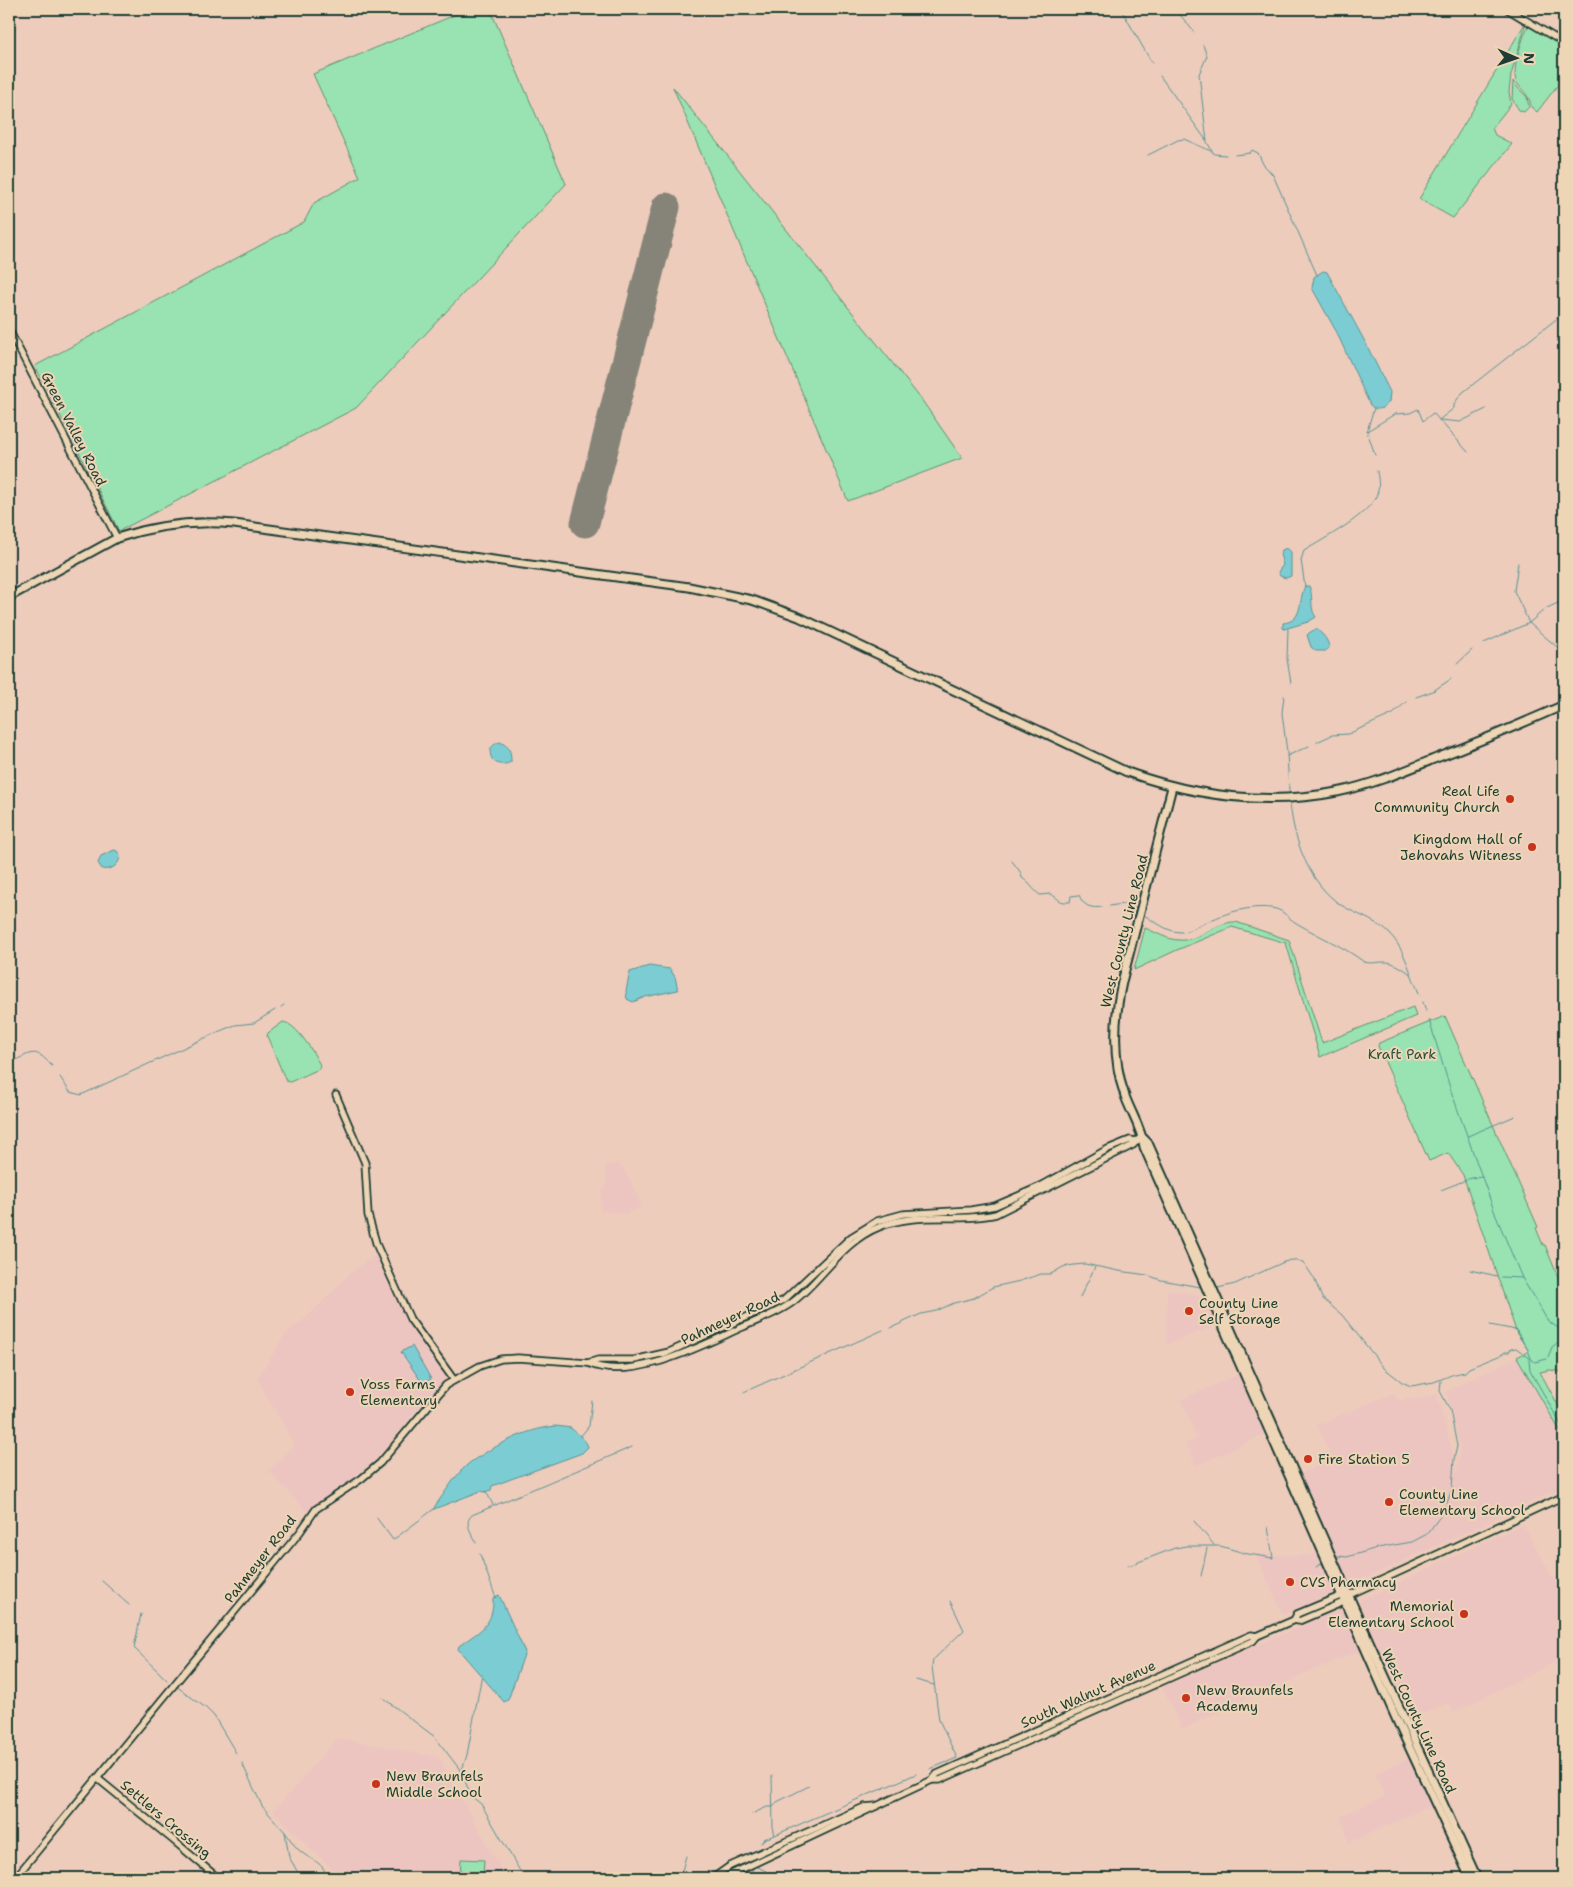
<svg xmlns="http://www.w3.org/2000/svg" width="1573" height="1887" viewBox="0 0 1573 1887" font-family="'Shantell Sans',sans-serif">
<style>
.built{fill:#edc5c0}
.green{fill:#99e2b1;stroke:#5c9072}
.water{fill:#7ccdd3;stroke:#579393}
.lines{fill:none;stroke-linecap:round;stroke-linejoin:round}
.stream{stroke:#579393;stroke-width:1}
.runway{stroke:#868478;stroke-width:29}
.tertiary-casing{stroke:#1f3d34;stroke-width:9}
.secondary-casing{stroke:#1f3d34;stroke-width:11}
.tertiary{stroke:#edd5b5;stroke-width:5.5}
.secondary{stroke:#edd5b5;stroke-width:7}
.poi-dot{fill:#c8321e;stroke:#edd5b5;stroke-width:2}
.labels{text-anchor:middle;stroke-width:4;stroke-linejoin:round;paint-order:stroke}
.street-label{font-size:14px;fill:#1f3d34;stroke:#edd5b5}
.poi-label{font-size:14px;fill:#1f3d34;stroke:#edd5b5;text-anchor:start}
.park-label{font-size:14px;fill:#2b4e40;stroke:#edd5b5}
</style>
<rect width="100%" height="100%" fill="#edccbc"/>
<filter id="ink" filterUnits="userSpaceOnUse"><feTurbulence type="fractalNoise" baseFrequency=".02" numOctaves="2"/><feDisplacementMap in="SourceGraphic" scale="10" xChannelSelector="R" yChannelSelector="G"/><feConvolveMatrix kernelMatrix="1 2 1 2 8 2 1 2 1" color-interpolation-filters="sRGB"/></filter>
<g filter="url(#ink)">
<g class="built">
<polygon points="618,1163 631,1180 642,1207 626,1214 600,1211 602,1188 606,1188 606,1165"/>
<polygon points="376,1255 405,1318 419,1341 448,1379 415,1412 370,1467 361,1476 324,1500 309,1514 269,1471 294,1444 257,1379 285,1334 303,1320 351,1272"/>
<polygon points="1167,1289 1205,1297 1217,1325 1166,1345"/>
<polygon points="1517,1357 1564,1438 1564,1487 1353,1584 1349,1583 1300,1474 1332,1459 1317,1425 1393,1393 1399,1400 1422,1398 1437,1394 1451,1445 1456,1475 1460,1447 1446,1391"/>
<polygon points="1239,1374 1265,1434 1196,1466 1186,1443 1197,1438 1181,1400"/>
<polygon points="1523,1524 1564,1597 1564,1658 1453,1713 1448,1703 1411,1719 1359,1604 1360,1600"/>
<polygon points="1318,1553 1334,1589 1333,1593 1283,1615 1255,1554 1299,1556"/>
<polygon points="1340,1609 1343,1610 1361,1650 1307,1673 1182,1729 1163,1689 1163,1686"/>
<polygon points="338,1738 439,1757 506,1878 341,1878 273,1811"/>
<polygon points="1410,1758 1432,1805 1349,1843 1340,1816 1385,1796 1375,1773"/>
</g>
<g class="green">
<polygon points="469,9 490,9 566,184 356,408 119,531 35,366 304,222 314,203 360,177 313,74"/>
<polygon points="1524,25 1525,27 1511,75 1509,92 1511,104 1492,128 1495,135 1512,144 1453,218 1419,199"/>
<path d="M1528,26L1564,46V77L1537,112L1531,107C1530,95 1523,92 1517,83C1510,73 1523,37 1528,26Z"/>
<polygon points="1513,81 1517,87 1527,97 1529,107 1524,112 1519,110 1512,99"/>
<polygon points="673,87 921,399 962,458 848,501"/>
<path d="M1236,922L1289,940L1322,1043L1413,1007L1416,1016L1320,1057L1286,943L1232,927L1177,950L1134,970L1145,928C1155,932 1168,940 1179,940C1199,942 1216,921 1236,922Z"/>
<polygon points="1445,1016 1538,1227 1536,1228 1543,1245 1545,1245 1564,1292 1564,1372 1550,1370 1540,1372 1564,1416 1564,1438 1517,1357 1529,1351 1517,1334 1463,1175 1448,1153 1429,1161 1378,1046 1379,1043"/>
<path d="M283,1022C297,1024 314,1053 320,1065L319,1069L290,1082L286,1081L267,1036L268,1033Z"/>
<polygon points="461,1859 484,1860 483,1878 460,1878"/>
</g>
<g class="water">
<path d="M1323,271L1327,272L1364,340L1390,392L1389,402C1383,409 1377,412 1370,405L1336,331L1312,288L1314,277Z"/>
<polygon points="1287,548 1291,552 1291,576 1286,578 1280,576 1278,572 1283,565 1280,554 1282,550"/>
<path d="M1305,586H1309C1314,595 1309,609 1316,617L1308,622L1284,629L1283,628V623C1304,621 1298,600 1305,586Z"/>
<path d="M1316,629C1322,633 1329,641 1329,648L1325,651H1316L1311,647L1307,635L1309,633Z"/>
<path d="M500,742C510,746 511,752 511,762C491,772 482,746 500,742Z"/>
<path d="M114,850L117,851L120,855C120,865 111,871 102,869L98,863L101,856Z"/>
<polygon points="649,966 670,969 675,977 678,990 645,997 633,1002 627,999 626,991 630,972"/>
<polygon points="412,1346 431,1379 423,1384 401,1352"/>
<path d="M556,1426L571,1428C577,1434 586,1439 588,1447L582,1453L492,1486L491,1490L485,1492L481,1491L434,1509L435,1506C445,1493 454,1477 466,1466C472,1460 481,1456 488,1451C511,1438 530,1429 556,1426Z"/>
<path d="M499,1595L525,1652L508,1700L504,1702L458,1649L459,1646C479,1631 494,1626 493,1598Z"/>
</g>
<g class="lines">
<g class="stream">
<polyline points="1121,9 1152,63"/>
<polyline points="1173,9 1177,11 1194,32"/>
<polyline points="1203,45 1207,56 1199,74 1207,142 1214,154 1226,155"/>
<polyline points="1160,76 1206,140"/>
<polyline points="1148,155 1178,140 1184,139 1211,151"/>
<polyline points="1235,155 1250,153 1252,150 1258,153 1263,164 1273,175 1317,275"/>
<polyline points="1439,420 1454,408 1454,404 1462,393 1564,313"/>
<polyline points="1440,420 1460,422 1486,409"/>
<polyline points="1367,431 1374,408"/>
<polyline points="1375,455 1367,431 1395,414 1410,413 1418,409 1423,421 1433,413 1468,452"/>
<polyline points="1518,563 1514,591 1529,623 1564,653"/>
<path d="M1305,587L1301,560L1304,551C1323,539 1370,515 1377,494C1380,487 1378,478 1377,471"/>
<polyline points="1288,629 1287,659 1291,683"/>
<polyline points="1484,643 1529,623 1545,609 1564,600"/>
<polyline points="1457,664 1472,650"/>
<polyline points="1284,696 1282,713 1287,752 1289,791"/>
<polyline points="1416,697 1433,691 1451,679"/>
<polyline points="1317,742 1332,735 1348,734 1393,714 1406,702"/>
<polyline points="1287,756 1309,746"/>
<path d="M1290,802C1293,839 1309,884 1341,905C1357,915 1376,920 1390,934C1406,951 1410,975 1420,995"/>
<path d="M1012,861L1021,873L1022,878C1030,883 1032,889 1040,895L1050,894C1060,898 1057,903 1070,902L1071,896L1079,895C1083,906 1091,909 1102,907"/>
<polyline points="1109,906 1123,904 1137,910"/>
<path d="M1142,914C1153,920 1167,932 1180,932C1190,932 1200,924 1209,921C1228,912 1254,904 1276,909C1284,911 1290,920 1298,924C1320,937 1343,946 1364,962C1372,964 1377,962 1385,962C1395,962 1403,969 1411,974"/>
<polyline points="1423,1002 1426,1011"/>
<polyline points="281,1007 284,1005"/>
<polyline points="1429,1020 1451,1091 1496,1216 1522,1278 1548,1321 1564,1332"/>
<path d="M9,1063C31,1054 34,1045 52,1066"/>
<polyline points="60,1077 70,1092 81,1095 220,1031 235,1025 254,1023 275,1010"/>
<polyline points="1468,1136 1515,1116"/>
<polyline points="1468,1179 1481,1176"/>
<polyline points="1441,1190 1466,1180"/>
<polyline points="1470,1270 1497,1276"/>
<polyline points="1501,1277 1522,1278"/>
<polyline points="1218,1288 1235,1284 1284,1262 1291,1260 1303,1262 1314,1278 1322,1298 1342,1315 1384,1368 1402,1382 1411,1386 1434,1382 1454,1374 1465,1372 1469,1368 1501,1355 1505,1352 1509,1352 1511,1349 1516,1348 1535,1362 1547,1359"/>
<polyline points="1080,1297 1095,1267"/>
<polyline points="1490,1325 1516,1330 1528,1350 1532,1361"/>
<polyline points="891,1328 921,1314 936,1311 954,1303 974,1298 993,1287 1020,1281 1041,1274 1051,1274 1063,1267 1074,1265 1085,1264 1119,1271 1147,1275 1161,1280 1200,1287"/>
<polyline points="1548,1357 1552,1347 1564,1338"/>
<polyline points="1529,1360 1530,1370 1564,1430"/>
<polyline points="744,1392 883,1330"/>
<polyline points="580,1437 589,1426 592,1401"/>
<polyline points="486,1491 493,1505"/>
<polyline points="376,1517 393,1540 434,1509"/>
<polyline points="1194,1521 1214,1545"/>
<path d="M476,1543C472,1533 463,1523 472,1515L632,1447"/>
<polyline points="480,1554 496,1598"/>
<polyline points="1337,1556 1347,1557 1377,1548 1412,1542 1427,1534 1444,1511 1452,1489 1454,1459 1457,1446 1450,1410 1440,1391 1441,1381"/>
<polyline points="1128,1566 1175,1548 1186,1546 1220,1546 1248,1554 1273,1558 1268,1527"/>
<polyline points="1316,1567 1323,1563"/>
<polyline points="1201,1576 1207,1548"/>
<polyline points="102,1581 129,1605"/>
<polyline points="141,1614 134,1648 167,1680"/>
<polyline points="916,1680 934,1685"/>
<polyline points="176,1686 206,1708 214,1716 236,1753"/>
<polyline points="383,1698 435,1737 461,1771 471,1796 481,1804 524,1878"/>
<polyline points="242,1763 262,1806 285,1832 289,1857 301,1878"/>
<polyline points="930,1769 957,1758 939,1720 932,1667 933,1660 964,1630 950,1601"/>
<polyline points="462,1770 467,1755 482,1674"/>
<polyline points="752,1814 767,1807 773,1807 777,1802 809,1786"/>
<path d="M285,1832C290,1839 295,1847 301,1852C311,1860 326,1863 326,1878"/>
<polyline points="775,1835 916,1774"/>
<polyline points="761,1843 764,1839 775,1835 773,1827 772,1776"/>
<polyline points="680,1878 686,1856"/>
<polyline points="750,1878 754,1865 779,1878"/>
</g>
<polyline class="runway" points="585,523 666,207"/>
<g class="tertiary-casing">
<g id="tertiary">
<polyline points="1507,9 1564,43"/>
<polyline points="9,330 117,538"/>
<polyline points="336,1095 365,1163 368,1215 377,1246 410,1319 454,1380"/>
<path d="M588,1363C632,1383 702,1345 743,1327C760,1319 779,1313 794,1301C823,1278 843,1241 879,1227C918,1211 957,1223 996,1214L1133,1145L1139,1139"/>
<polyline points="1294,1620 1297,1614 1345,1594"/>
<polyline points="97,1778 173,1840 218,1878"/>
<polyline points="932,1780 940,1780 1253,1641 1257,1636 1294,1620 1299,1621 1346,1601 1349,1595 1564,1496"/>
<polyline points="15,1878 300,1532 316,1509 361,1479 380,1463 446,1385 480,1366 501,1359 518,1358 588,1363 598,1360 634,1360 669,1352 784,1300 851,1237 877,1221 903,1214 971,1210 995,1206 1041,1186 1108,1149 1130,1140 1136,1141"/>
<polyline points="713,1878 730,1866 864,1807 876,1806"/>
<polyline points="723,1878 932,1780 937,1774 1251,1635 1257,1636"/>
</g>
</g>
<g class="secondary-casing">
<g id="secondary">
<path d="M9,597L117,538C156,525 193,520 234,524L689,587L752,600L799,617L1127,772C1194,796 1266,806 1337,792C1371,785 1402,772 1434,759C1478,742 1521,724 1564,705"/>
<path d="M1172,787L1122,982C1114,1019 1112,1059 1125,1096C1131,1113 1142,1129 1144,1147L1399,1725L1470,1878"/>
<polyline points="1143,1138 1148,1143 1369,1641 1477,1878"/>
</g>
</g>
<use href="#tertiary" class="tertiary"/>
<use href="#secondary" class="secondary"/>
</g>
</g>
<g class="poi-dot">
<circle cx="1510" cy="799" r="5"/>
<circle cx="1532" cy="847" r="5"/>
<circle cx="1189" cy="1311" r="5"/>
<circle cx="350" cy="1392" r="5"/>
<circle cx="1308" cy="1459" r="5"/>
<circle cx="1389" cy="1502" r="5"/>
<circle cx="1290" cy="1582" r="5"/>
<circle cx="1464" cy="1614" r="5"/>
<circle cx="1186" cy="1698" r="5"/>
<circle cx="376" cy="1784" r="5"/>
</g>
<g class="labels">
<g class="street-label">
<text transform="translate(74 429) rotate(63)" y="5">Green Valley Road</text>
<text transform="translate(1124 931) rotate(-76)" y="5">West County Line Road</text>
<text transform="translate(730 1318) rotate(-25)" y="5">Pahmeyer Road</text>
<text transform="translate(260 1559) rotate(-52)" y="5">Pahmeyer Road</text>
<text transform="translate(1088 1694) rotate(-24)" y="5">South Walnut Avenue</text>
<text transform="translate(1419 1721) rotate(65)" y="5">West County Line Road</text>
<text transform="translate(166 1819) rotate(40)" y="5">Settlers Crossing</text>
</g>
<g class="poi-label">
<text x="1500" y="796" text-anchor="end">Real Life<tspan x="1500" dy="16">Community Church</tspan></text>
<text x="1522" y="844" text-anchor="end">Kingdom Hall of<tspan x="1522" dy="16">Jehovahs Witness</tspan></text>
<text x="1199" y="1308">County Line<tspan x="1199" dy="16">Self Storage</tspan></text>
<text x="360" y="1389">Voss Farms<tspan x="360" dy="16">Elementary</tspan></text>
<text x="1318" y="1464">Fire Station 5</text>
<text x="1399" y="1499">County Line<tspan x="1399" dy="16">Elementary School</tspan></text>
<text x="1300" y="1587">CVS Pharmacy</text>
<text x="1454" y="1611" text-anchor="end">Memorial<tspan x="1454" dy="16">Elementary School</tspan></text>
<text x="1196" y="1695">New Braunfels<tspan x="1196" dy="16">Academy</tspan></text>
<text x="386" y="1781">New Braunfels<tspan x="386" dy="16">Middle School</tspan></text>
</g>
<g class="park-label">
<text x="1402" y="1059">Kraft Park</text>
</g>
</g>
<rect width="1573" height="1887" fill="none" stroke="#edd5b5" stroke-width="30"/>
<rect x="15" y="15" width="1543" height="1857" fill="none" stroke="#1f3d34" stroke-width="2" filter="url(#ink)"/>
<g transform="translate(1516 58) rotate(92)" stroke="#edd5b5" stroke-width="4" paint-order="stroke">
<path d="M0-4L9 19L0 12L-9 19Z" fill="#1f3d34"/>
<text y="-8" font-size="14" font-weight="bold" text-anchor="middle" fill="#1f3d34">N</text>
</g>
</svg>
